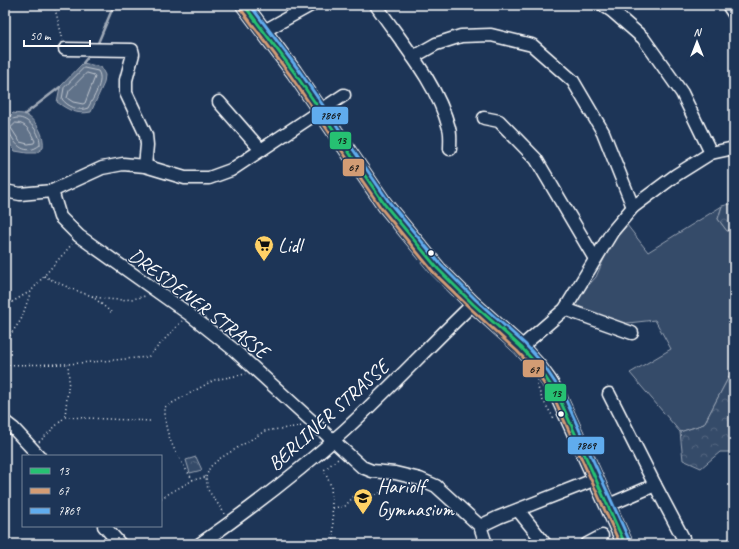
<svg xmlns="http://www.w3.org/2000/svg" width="739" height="549" viewBox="0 0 739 549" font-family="Caveat,sans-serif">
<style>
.grass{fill:#364b69;stroke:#9aa5b4}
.forest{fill:url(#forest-crowns);stroke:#9aa5b4}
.water{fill:#617289;stroke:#a0aab8}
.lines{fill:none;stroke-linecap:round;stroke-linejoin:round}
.shore{stroke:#c0c7d0;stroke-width:1}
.stream{stroke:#a0aab8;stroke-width:2.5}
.minor-casing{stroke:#fff;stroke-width:15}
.major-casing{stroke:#fff;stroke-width:18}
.path{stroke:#fff;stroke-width:1.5;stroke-dasharray:1 3;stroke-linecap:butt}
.minor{stroke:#1d3557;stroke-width:12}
.major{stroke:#1d3557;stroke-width:15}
.bus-1-casing{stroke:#1d3557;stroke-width:6}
.bus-2-casing{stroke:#1d3557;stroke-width:6}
.bus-3-casing{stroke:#1d3557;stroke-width:6}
.bus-1{stroke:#26c172;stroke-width:3}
.bus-2{stroke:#d39c74;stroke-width:3}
.bus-3{stroke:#60acee;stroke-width:3}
.bus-dot{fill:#fff;stroke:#1d3557;stroke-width:1.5}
.labels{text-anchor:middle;stroke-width:3;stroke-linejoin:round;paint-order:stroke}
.poi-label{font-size:20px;fill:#fff;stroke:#1d3557;text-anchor:start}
.street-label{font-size:20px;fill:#fff;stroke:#1d3557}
.line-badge{stroke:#1d3557;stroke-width:1.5}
.pale-badge-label{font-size:11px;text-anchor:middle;font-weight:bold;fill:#111}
</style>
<defs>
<pattern id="forest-crowns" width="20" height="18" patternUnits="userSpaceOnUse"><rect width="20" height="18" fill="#364b69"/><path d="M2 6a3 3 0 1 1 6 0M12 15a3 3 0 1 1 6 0" fill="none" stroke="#546680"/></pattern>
</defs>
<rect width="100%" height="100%" fill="#1d3557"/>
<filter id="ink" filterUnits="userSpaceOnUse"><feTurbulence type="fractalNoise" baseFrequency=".025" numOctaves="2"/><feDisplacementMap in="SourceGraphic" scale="8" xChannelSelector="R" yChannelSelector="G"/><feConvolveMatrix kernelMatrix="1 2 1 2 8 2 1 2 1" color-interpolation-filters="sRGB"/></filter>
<g filter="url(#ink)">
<polygon class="grass" points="722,206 718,219 727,231 734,229 734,367 704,424 680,432 630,373 671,349 655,320 619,324 577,309 576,299 596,277 610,245 627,225 648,252"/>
<g class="forest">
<polygon points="734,203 734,229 727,231 718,219 722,206"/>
<polygon points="734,367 734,452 720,452 701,468 683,460 680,432 704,424"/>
<polygon points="196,457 202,470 190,473 186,460"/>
</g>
<g class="water">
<path d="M83,63L101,67L105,75L104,83L91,112C77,115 68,110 57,102L60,87Z"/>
<path d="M13,113C17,114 23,113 26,115C37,121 45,136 43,148L36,153H27L15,151L7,140L5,121Z"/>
</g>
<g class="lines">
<g class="shore">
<path d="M84,68L98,71C105,81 93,98 88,108C79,112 67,106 62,99L64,88Z"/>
<polygon points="87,73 94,75 95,77 85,103 83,104 73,102 67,98 69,91"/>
<path d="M5,122C10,122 12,118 17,118C29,117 41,134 40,145C26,156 15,146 10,133L5,132"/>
<path d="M16,123C27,123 30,132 35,141L34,143L28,144L20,142L11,128Z"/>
</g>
<g class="stream">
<polyline points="98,43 114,5"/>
<polyline points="83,63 87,58"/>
<polyline points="25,114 60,87"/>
</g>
<g class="minor-casing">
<g id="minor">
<path d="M376,5C402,43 437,83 449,128C451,134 450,143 450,149"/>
<polyline points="603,5 612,11 643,38 682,93 711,153"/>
<polyline points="728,5 734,14"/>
<polyline points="264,31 311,5"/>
<polyline points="65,49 132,50 133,54 126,80 126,93 146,135 147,145 145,166"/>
<polyline points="413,57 436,44 461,36 491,35 532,45 573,81 603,132 633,207"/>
<polyline points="219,102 261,150"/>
<polyline points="484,118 499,121 536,159 595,259"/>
<polyline points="5,191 20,194 52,191 102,168 123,164 145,166 185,178 209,178 231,170 344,95"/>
<polyline points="52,191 60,217 79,236 189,314 233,349 362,467 372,471 395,473 420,479 436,486 480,526 486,544"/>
<polyline points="565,309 632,333"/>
<polyline points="521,347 565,309 612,232 633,207 676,175 711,153 734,148"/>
<polyline points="609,394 655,485"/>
<polyline points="5,422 14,429 39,456"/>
<polyline points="609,505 655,485 683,538"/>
<polyline points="518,510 545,544"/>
<polyline points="104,526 120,544"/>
<polyline points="480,526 499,517 596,479"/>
<path d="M200,544C250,509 300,471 345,430C389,389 430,345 473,304"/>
<polyline points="587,544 602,536"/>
</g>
</g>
<g class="major-casing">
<polyline id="major" points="244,5 294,72 385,205 438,269 473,304 521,347 538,366 549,381 559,398 625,544"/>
</g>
<g class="path">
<polyline points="54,5 63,40"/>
<path d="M44,276C77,292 108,307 145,296"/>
<polyline points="92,296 112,313"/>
<polyline points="5,306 31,291"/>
<polyline points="5,342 21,320 31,291 72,244"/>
<polyline points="5,365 68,364 148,357 182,321"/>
<polyline points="537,385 542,399 555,420"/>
<polyline points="65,416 69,380 68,364"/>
<polyline points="39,442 65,417 151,421"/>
<polyline points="206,477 210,467 219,459 265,431 302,426"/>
<polyline points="161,498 193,480"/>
<polyline points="333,508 345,506 355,495 377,495 381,492"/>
<path d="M225,514L208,490L206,477L193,480C182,464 170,445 166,426C165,420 165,413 165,407L214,380L246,374"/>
<polyline points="334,544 331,486 324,470 338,459"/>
</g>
<use href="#minor" class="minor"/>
<use href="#major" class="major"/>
<g class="bus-1-casing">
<polyline id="bus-1" points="244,5 294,72 385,205 438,269 473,304 521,347 538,366 559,398 625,544"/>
</g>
<g class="bus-2-casing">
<polyline id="bus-2" points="240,8 290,75 381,208 434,273 470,308 517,351 534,369 555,400 620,544"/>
</g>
<g class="bus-3-casing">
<polyline id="bus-3" points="250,5 298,69 389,202 442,266 476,300 525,344 542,363 564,396 630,542"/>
</g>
<use href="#bus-1" class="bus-1"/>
<use href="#bus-2" class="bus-2"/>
<use href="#bus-3" class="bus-3"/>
</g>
</g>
<defs>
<g id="supermarket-pin" transform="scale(1)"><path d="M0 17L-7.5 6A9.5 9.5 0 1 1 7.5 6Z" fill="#ffd166" stroke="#1d3557"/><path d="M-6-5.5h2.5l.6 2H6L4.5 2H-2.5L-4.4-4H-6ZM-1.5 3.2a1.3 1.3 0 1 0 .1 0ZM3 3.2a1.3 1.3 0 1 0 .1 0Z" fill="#111"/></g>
<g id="school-pin" transform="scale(1)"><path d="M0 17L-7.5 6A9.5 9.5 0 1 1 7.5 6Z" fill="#ffd166" stroke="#1d3557"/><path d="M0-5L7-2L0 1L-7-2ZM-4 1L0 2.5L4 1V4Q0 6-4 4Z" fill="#111"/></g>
</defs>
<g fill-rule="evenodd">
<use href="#supermarket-pin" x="264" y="245"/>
<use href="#school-pin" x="363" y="498"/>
</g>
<g class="bus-dot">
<circle cx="431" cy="253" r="3.5"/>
<circle cx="561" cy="414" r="3.5"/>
</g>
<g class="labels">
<g class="poi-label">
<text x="278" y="252">Lidl</text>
<text x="377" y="493">Hariolf<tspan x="377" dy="23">Gymnasium</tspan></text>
</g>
<g class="street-label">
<text transform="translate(199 303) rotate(37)" y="7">DRESDENER STRASSE</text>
<text transform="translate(328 415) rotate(-42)" y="7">BERLINER STRASSE</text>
</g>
</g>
<g class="line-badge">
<rect x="311" y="106" width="38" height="19" rx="4" fill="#60acee"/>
<rect x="329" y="131" width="23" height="19" rx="4" fill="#26c172"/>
<rect x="342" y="158" width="23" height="19" rx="4" fill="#d39c74"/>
<rect x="522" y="359" width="23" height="19" rx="4" fill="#d39c74"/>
<rect x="544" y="383" width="23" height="19" rx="4" fill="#26c172"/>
<rect x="567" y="436" width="38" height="19" rx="4" fill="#60acee"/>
</g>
<g class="pale-badge-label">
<text x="330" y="119">7869</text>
<text x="341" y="144">13</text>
<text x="353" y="171">67</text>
<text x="534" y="373">67</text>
<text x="556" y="397">13</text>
<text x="586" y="449">7869</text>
</g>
<rect width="739" height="549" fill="none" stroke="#1d3557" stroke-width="20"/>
<rect x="10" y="10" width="719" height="529" fill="none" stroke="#fff" stroke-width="1.5" filter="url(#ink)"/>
<rect x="22" y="455" width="140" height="72" fill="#1d3557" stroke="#77869a"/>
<rect x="30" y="468" width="20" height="6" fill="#26c172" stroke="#77869a"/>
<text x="58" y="475" font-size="12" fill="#ffffff">13</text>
<rect x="30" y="488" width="20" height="6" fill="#d39c74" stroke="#77869a"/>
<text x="58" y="495" font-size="12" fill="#ffffff">67</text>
<rect x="30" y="508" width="20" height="6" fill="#60acee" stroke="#77869a"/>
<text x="58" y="515" font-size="12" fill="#ffffff">7869</text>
<g transform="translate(697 42)" stroke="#1d3557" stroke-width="3" paint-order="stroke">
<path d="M0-3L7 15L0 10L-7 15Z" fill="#ffffff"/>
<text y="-6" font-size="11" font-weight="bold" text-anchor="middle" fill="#ffffff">N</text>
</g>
<path d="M24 40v6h66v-6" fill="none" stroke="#ffffff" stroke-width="2"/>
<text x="30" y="40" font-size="12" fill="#ffffff" stroke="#1d3557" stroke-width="3" paint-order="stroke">50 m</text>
</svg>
